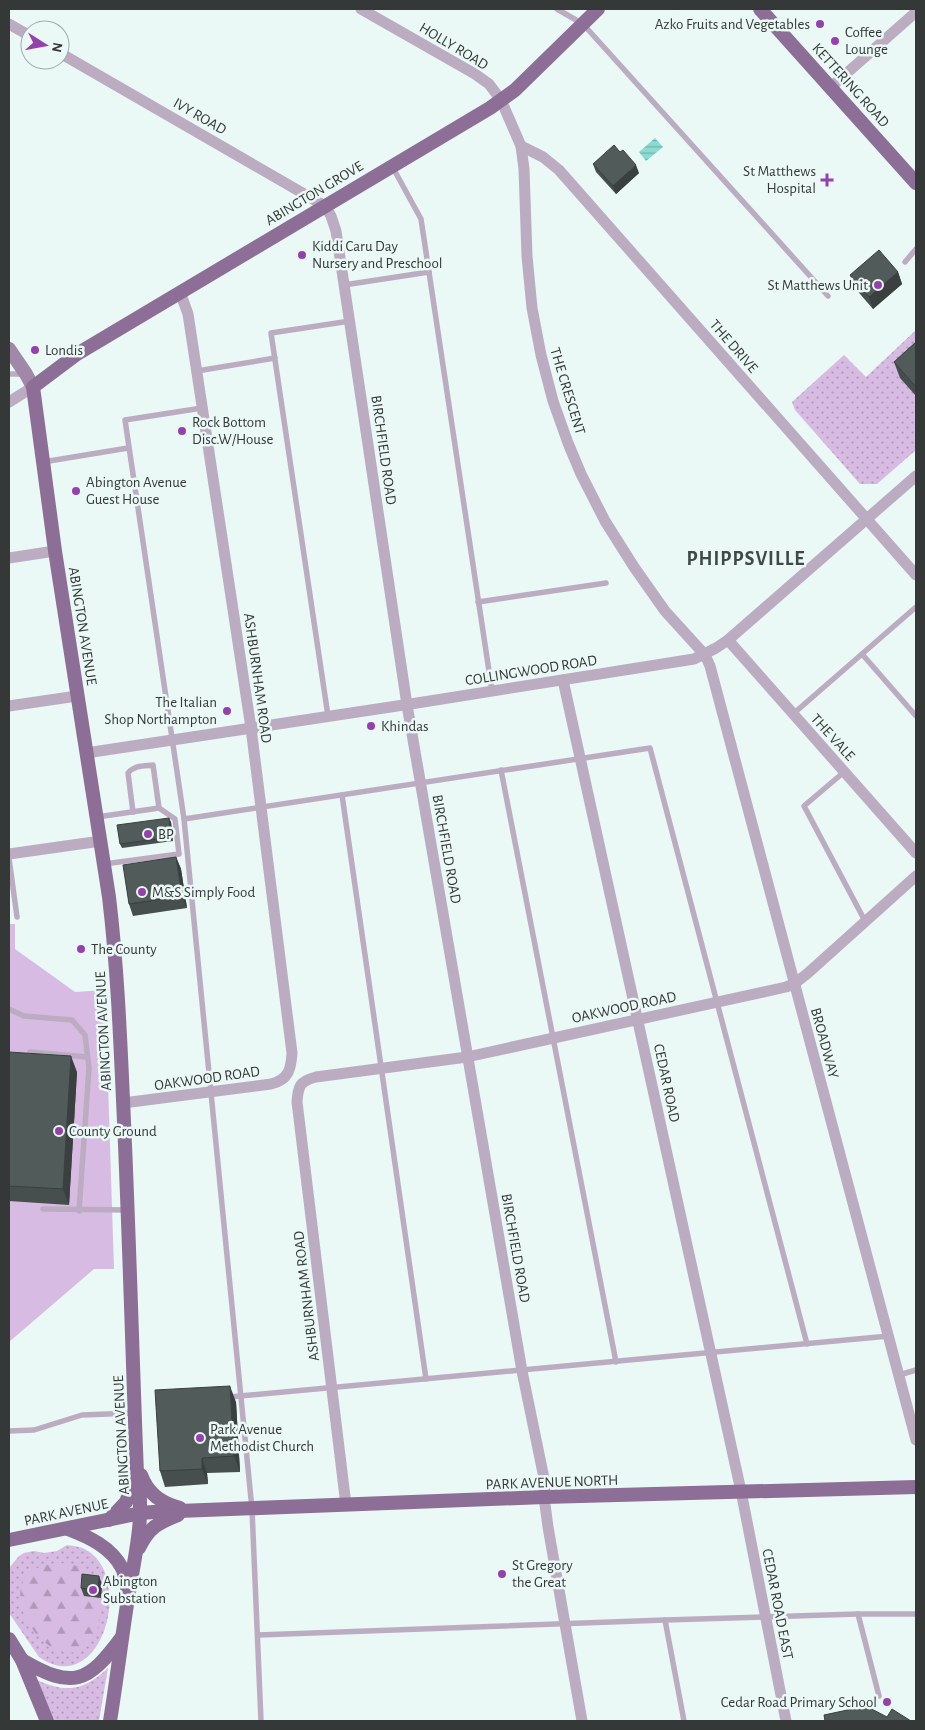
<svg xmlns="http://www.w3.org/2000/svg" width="925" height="1730" viewBox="0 0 925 1730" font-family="'Alegreya Sans',sans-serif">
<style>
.grass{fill:url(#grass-dots)}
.forest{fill:url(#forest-firs)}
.pitch{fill:#d8bbe2}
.water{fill:url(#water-rules)}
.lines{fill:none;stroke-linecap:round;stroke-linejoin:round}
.service{stroke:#bcacc2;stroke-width:5.5}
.minor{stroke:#bcacc2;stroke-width:11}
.secondary{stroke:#a188a9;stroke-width:14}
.primary{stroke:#8c6e96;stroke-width:14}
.wall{fill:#464f4d}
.shaded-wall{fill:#39403f}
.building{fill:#515c5a;stroke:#39403f}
.poi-dot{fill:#9440ad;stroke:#eaf8f6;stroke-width:2}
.labels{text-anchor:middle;stroke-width:5;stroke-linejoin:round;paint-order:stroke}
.poi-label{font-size:15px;fill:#343938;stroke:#eaf8f6;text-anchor:start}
.street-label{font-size:15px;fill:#343938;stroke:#eaf8f6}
.district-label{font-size:20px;font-weight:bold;letter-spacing:1px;fill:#3f4a48;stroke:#eaf8f6}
</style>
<defs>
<pattern id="grass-dots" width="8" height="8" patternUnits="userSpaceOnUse" patternTransform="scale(1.25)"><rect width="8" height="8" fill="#d8bbe2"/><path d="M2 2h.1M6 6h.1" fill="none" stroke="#b099b8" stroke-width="1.8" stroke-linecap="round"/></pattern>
<pattern id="forest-firs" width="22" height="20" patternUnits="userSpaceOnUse" patternTransform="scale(1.25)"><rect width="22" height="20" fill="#d8bbe2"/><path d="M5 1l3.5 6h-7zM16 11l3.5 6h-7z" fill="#b099b8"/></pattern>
<pattern id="water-rules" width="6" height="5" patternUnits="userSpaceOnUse" patternTransform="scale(1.25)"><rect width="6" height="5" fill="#8adbd0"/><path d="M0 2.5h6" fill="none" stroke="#72b3aa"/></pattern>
</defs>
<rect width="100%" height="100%" fill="#eaf8f6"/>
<g class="grass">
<polygon points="916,330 916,450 877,484 860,484 795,410 792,402 844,355 866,377"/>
<path d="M67,1545C75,1546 82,1547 88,1551C135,1581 100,1700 39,1657L9,1613V1568L19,1556L24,1553L34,1551L44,1553L57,1551Z"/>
<path d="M108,1668L99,1721H55L37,1680C67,1694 85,1690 108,1668Z"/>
</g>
<path class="forest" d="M57,1563C62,1563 68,1563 72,1564C95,1571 106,1613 96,1633C69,1688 0,1613 26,1576C33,1567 47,1565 57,1563Z"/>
<polygon class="pitch" points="9,924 15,924 15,949 75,992 105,990 114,1269 94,1269 9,1342"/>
<polygon class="water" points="655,138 663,147 646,161 639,152"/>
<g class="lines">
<g class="service">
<polyline points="557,9 583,24 828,296"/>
<polyline points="392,166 421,219 492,691"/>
<polyline points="905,262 916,249"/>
<polyline points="344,285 429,272"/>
<polyline points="197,371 275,358"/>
<polyline points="9,374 24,374"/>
<polyline points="202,408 125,420 184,819 252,1509 261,1721"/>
<polyline points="43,462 128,448"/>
<polyline points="478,602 606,583"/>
<polyline points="862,654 916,716"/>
<polyline points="793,714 916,607"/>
<polyline points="328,716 271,333 350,321"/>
<polyline points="501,770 616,1362"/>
<polyline points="844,772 804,806 865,921"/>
<polyline points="342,795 426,1379"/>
<path d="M133,812L128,773C135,765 143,766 153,765L159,808"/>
<polyline points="97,817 159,808 175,819 179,854 104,864"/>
<polyline points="184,819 650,748 807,1344"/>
<polyline points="9,858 17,917"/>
<polyline points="9,1009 24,1016 72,1020 85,1035 89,1068 79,1211"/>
<polyline points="30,1052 87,1057"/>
<polyline points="43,1209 127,1210"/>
<polyline points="899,1375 916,1370"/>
<polyline points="229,1397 889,1336"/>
<polyline points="9,1431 34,1430 82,1415 134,1413"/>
<polyline points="858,1614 879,1696"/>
<polyline points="665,1620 684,1721"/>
<polyline points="258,1635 665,1620 858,1614 916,1614"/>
</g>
<g class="minor">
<polyline points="361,9 475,74 489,84 501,100 521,146 524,169 527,256 532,308 541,355 553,401 568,443 581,474 605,521 634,567 665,611 705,655 710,666 916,1440"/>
<polyline points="9,24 30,36"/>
<polyline points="60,53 325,206 331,216 336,231 407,705 522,1371 545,1483 544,1497 548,1527 582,1721"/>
<polyline points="831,87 916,12"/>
<polyline points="521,146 543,157 559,170 916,575"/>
<polyline points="9,402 33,387"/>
<polyline points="9,558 55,551"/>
<polyline points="728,640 916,853"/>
<polyline points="563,680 741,1491 786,1721"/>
<polyline points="9,706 77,696"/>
<polyline points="86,753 417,703 694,659 716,648 728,640 916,476"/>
<polyline points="9,854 101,841"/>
<path d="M123,1103L271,1084C288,1080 291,1070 292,1053L251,728L188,314L180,292"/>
<path d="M346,1505L297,1102C298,1086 300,1081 316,1077L467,1057L786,987L794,984L808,973L916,876"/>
</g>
<polyline class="secondary" points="9,349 26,374 33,387"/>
<g class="primary">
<polyline points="760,9 916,183"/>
<path d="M141,1475C148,1494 161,1503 180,1508"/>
<polyline points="109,1520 126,1502 137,1475"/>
<path d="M68,1529C89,1537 111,1547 122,1568C125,1574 126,1581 127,1588"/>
<polyline points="9,1540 141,1513 153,1512 544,1497 916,1487"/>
<path d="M139,1548C149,1527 158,1523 178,1515"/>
<polyline points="9,1639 22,1660 47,1721"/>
<path d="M22,1660C73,1690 88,1683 122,1637"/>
<path d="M110,1721C117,1678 122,1635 129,1592C136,1550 145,1516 137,1474C132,1349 129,1225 123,1100C120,1032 117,964 109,897L55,551L33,387L77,354L490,108L515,90L598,9"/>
</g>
</g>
<g class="wall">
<polygon points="593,164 639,173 616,194 596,172"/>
<polygon points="898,272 902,284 873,309 854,287 850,275"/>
<polygon points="916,342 916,396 900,378 894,362"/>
<polygon points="171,822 173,841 122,848 120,844"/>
<polygon points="176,857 181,869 187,908 133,916 129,904"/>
<polygon points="9,1052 77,1072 69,1205 9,1201"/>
<polygon points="236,1402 240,1472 207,1473 208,1484 165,1487 160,1471"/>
<polygon points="102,1584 101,1598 84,1596 81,1588"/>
</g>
<g class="shaded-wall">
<polygon points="636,165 639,173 616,194 613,186"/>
<polygon points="898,272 902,284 873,309 869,297"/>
<polygon points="169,818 171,822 173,841 171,837"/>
<polygon points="176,857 181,869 187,908 182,896"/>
<polygon points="71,1056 77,1072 69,1205 63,1189"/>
<polygon points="230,1386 236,1402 240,1472 234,1456"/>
<polygon points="202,1458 207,1473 208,1484 202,1469"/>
<polygon points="99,1576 102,1584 101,1598 98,1590"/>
</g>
<g class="building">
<polygon points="614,145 620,152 623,150 636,165 613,186 593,164"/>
<polygon points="879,250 898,272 869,297 850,275"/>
<polygon points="916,342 916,387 894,362"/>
<polygon points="169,818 171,837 120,844 117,825"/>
<polygon points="176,857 182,896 129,904 123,865"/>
<polygon points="9,1052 71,1056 63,1189 9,1186"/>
<polygon points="230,1386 234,1456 202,1458 202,1469 160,1471 155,1390"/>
<polygon points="82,1574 99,1576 98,1590 81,1588"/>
<polygon points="866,1706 887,1717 892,1709 911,1721 825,1721 824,1715"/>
</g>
<g class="poi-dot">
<circle cx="820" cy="24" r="5"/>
<circle cx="835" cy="41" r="5"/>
<path d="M824.5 172.5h5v5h5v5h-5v5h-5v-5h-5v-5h5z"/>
<circle cx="302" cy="255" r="5"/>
<circle cx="878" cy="285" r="5"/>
<circle cx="35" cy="350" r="5"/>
<circle cx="182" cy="431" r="5"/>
<circle cx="76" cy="491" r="5"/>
<circle cx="227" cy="711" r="5"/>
<circle cx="371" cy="726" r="5"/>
<circle cx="148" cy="834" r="5"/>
<circle cx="142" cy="892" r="5"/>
<circle cx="81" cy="949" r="5"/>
<circle cx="59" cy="1131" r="5"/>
<circle cx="200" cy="1438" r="5"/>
<circle cx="502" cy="1574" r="5"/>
<circle cx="93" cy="1590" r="5"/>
<circle cx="887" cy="1702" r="5"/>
</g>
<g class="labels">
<g class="poi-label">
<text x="810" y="29" text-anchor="end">Azko Fruits and Vegetables</text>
<text x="845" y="37">Coffee<tspan x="845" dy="17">Lounge</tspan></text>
<text x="816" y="176" text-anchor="end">St Matthews<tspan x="816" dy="17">Hospital</tspan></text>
<text x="312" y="251">Kiddi Caru Day<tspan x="312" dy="17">Nursery and Preschool</tspan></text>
<text x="868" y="290" text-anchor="end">St Matthews Unit</text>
<text x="45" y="355">Londis</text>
<text x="192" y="427">Rock Bottom<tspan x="192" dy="17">Disc.W/House</tspan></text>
<text x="86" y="487">Abington Avenue<tspan x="86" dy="17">Guest House</tspan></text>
<text x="217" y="707" text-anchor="end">The Italian<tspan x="217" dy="17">Shop Northampton</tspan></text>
<text x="381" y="731">Khindas</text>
<text x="158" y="839">BP</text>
<text x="152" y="897">M&amp;S Simply Food</text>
<text x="91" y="954">The County</text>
<text x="69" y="1136">County Ground</text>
<text x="210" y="1434">Park Avenue<tspan x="210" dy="17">Methodist Church</tspan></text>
<text x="512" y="1570">St Gregory<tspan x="512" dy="17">the Great</tspan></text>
<text x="103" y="1586">Abington<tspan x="103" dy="17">Substation</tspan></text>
<text x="877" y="1707" text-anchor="end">Cedar Road Primary School</text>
</g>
<g class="street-label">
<text transform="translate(454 46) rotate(31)" y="5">HOLLY ROAD</text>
<text transform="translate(851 85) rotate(48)" y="5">KETTERING ROAD</text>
<text transform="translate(200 116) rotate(30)" y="5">IVY ROAD</text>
<text transform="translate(314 193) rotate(-31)" y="5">ABINGTON GROVE</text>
<text transform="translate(734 346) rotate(49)" y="5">THE DRIVE</text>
<text transform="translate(568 391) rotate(73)" y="5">THE CRESCENT</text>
<text transform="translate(384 450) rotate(82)" y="5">BIRCHFIELD ROAD</text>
<text transform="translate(83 626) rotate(81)" y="5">ABINGTON AVENUE</text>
<text transform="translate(531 670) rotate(-9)" y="5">COLLINGWOOD ROAD</text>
<text transform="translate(258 678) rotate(82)" y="5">ASHBURNHAM ROAD</text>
<text transform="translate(833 737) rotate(48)" y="5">THE VALE</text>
<text transform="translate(447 849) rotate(80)" y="5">BIRCHFIELD ROAD</text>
<text transform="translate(624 1007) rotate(-12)" y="5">OAKWOOD ROAD</text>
<text transform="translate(103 1031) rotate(-93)" y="5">ABINGTON AVENUE</text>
<text transform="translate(825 1043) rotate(75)" y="5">BROADWAY</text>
<text transform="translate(207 1078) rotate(-8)" y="5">OAKWOOD ROAD</text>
<text transform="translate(667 1083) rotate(78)" y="5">CEDAR ROAD</text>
<text transform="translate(516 1248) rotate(80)" y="5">BIRCHFIELD ROAD</text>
<text transform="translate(306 1296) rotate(-97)" y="5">ASHBURNHAM ROAD</text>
<text transform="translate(121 1435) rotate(-93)" y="5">ABINGTON AVENUE</text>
<text transform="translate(552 1482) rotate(-2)" y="5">PARK AVENUE NORTH</text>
<text transform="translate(66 1512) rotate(-12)" y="5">PARK AVENUE</text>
<text transform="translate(778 1604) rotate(79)" y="5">CEDAR ROAD EAST</text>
</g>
<g class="district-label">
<text x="746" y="565">PHIPPSVILLE</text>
</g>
</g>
<rect width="925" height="1730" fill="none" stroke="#343938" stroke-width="20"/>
<g transform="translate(45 45) rotate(101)"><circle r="24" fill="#eaf8f6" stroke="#a1acaa"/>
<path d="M0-4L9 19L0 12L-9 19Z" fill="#9440ad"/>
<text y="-8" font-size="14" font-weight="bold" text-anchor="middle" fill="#343938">N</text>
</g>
</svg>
